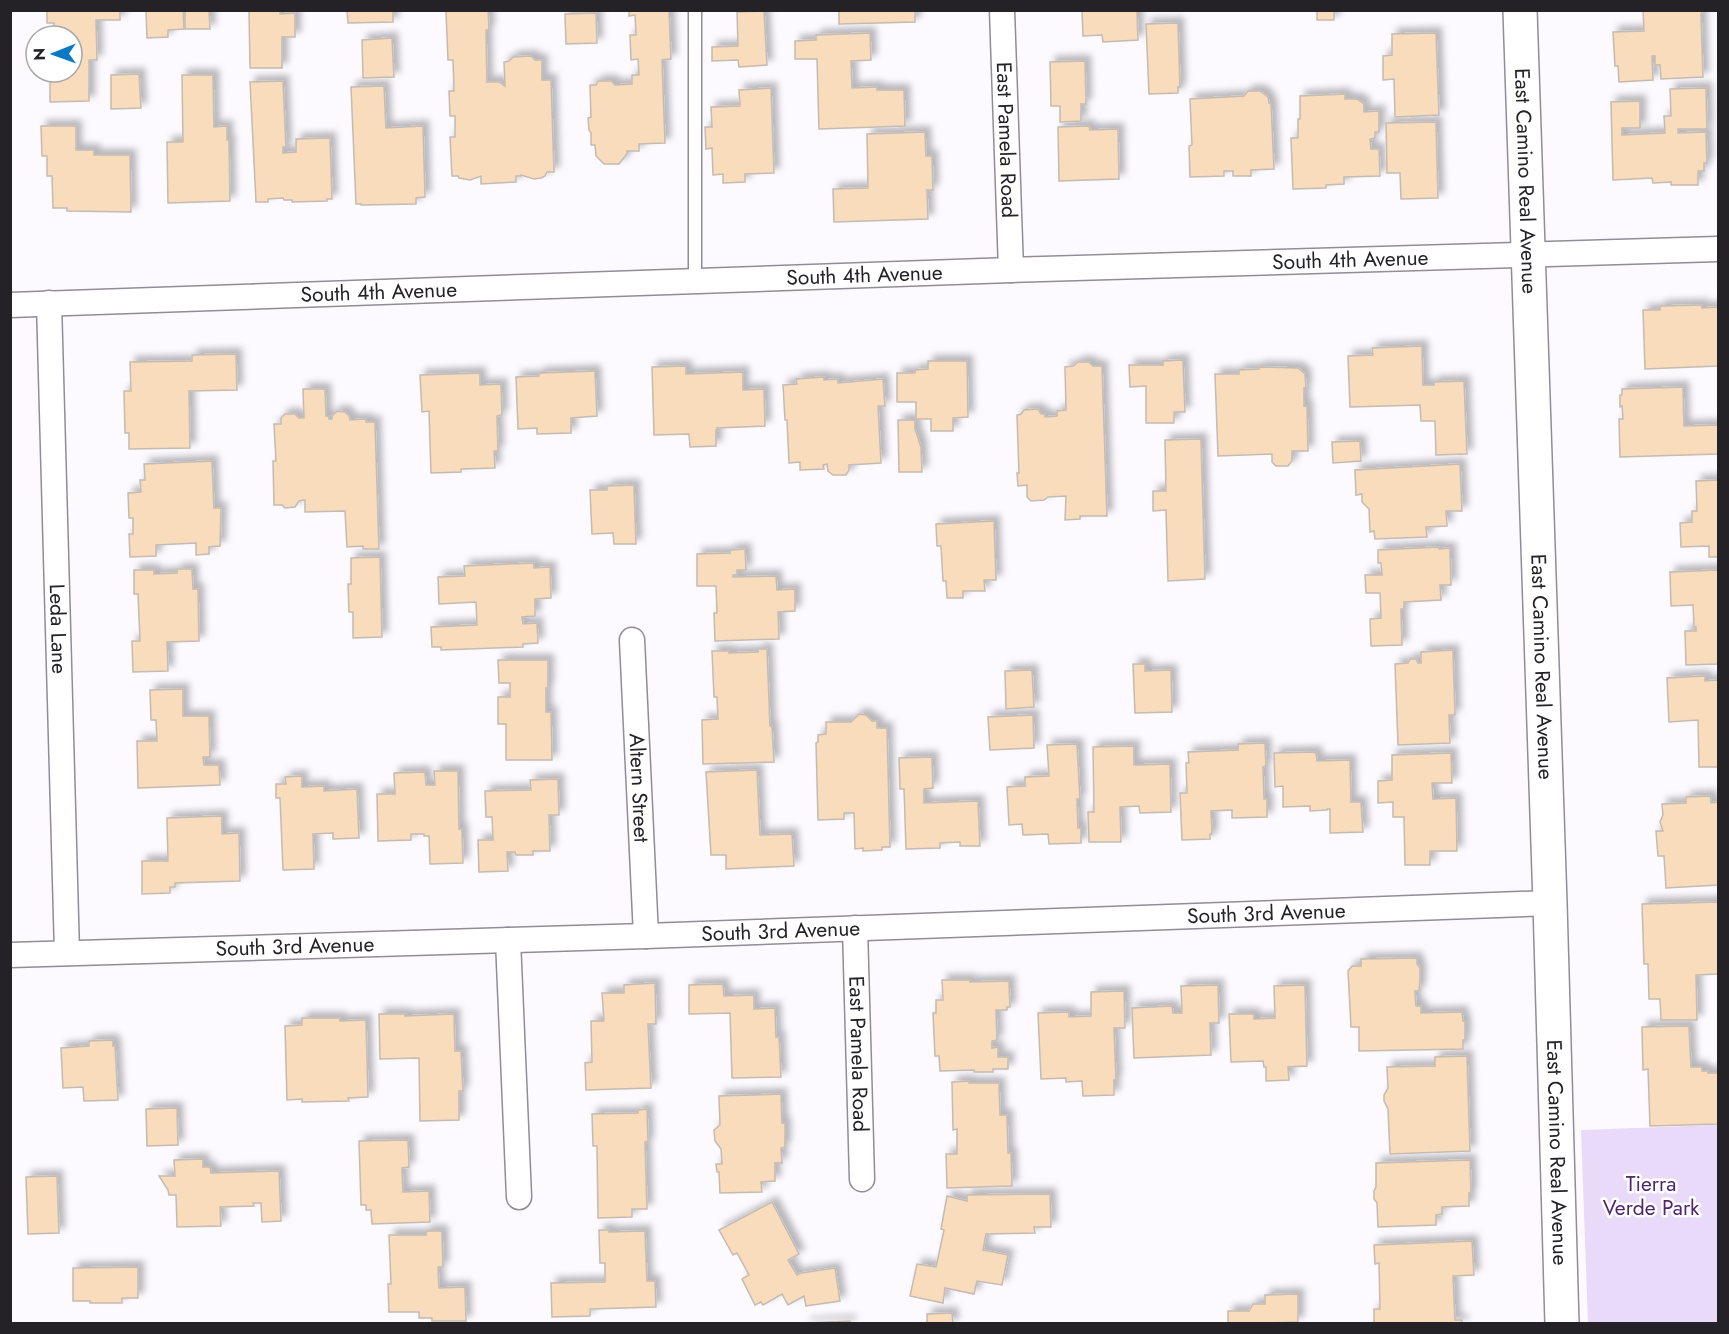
<svg xmlns="http://www.w3.org/2000/svg" width="1729" height="1334" viewBox="0 0 1729 1334" font-family="Jost,sans-serif">
<style>
.green{fill:#eadaf9}
.building{fill:#f9dcbb;stroke:#c4bbb2;stroke-width:1.5;filter:url(#shadow)}
.lines{fill:none;stroke-linecap:round;stroke-linejoin:round}
.lane-casing{stroke:#918c96;stroke-width:15}
.street-casing{stroke:#918c96;stroke-width:27}
.secondary-casing{stroke:#918c96;stroke-width:36}
.lane{stroke:#fff;stroke-width:12}
.street{stroke:#fff;stroke-width:24}
.secondary{stroke:#fff;stroke-width:33}
.labels{text-anchor:middle;stroke-width:5;stroke-linejoin:round;paint-order:stroke}
.street-label{font-size:21px;fill:#242226;stroke:#fff}
.park-label{font-size:21px;fill:#4f266d;stroke:#fff}
</style>
<defs>
<filter id="shadow"><feDropShadow dx="5.5" dy="-5.5" stdDeviation="3" flood-color="#0004"/></filter>
</defs>
<rect width="100%" height="100%" fill="#fcfaff"/>
<polygon class="green" points="1718,1125 1718,1323 1588,1323 1581,1130"/>
<g class="building">
<polygon points="47,10 120,10 120,20 96,20 97,60 89,60 89,101 50,102 50,72 72,72 72,36 54,36 54,23 47,23"/>
<polygon points="146,10 183,10 184,29 168,30 168,37 147,38"/>
<polygon points="185,10 209,10 210,29 185,29"/>
<polygon points="249,10 280,10 280,14 295,13 295,37 282,37 282,68 250,68"/>
<polygon points="347,10 393,10 393,22 348,23"/>
<polygon points="451,10 488,10 489,30 486,30 487,82 499,82 505,86 504,62 509,61 513,57 531,56 535,60 542,60 542,80 551,80 554,172 547,172 545,176 541,178 534,179 521,175 521,176 516,176 516,182 481,184 481,176 470,180 459,178 458,176 452,176 450,137 455,137 455,116 450,116 449,91 454,91 453,60 448,60 446,12"/>
<polygon points="629,10 669,10 671,59 662,60 665,143 639,144 639,151 627,151 627,154 619,164 604,164 596,156 595,145 591,145 591,133 589,130 588,118 591,117 590,85 596,85 598,81 611,81 615,85 632,84 632,75 639,75 638,59 631,60 630,35 636,35 635,15 629,16"/>
<polygon points="839,10 915,10 915,22 839,24"/>
<polygon points="1082,10 1137,10 1138,40 1103,42 1102,35 1083,36"/>
<rect x="1317" y="10" width="17" height="10"/>
<polygon points="1643,10 1703,10 1701,14 1703,77 1661,79 1660,65 1655,65 1655,56 1652,56 1653,80 1619,82 1618,66 1615,66 1613,32 1644,31"/>
<polygon points="764,11 767,65 739,67 738,60 712,61 712,47 738,46 737,12"/>
<polygon points="596,13 597,43 566,44 565,14"/>
<polygon points="1178,23 1180,87 1178,87 1178,93 1149,94 1146,24"/>
<polygon points="870,33 871,60 851,61 852,88 877,87 877,90 904,90 905,126 819,129 817,59 795,59 795,41 816,40 816,35"/>
<polygon points="1436,33 1439,115 1395,117 1394,79 1383,80 1383,56 1392,55 1392,34"/>
<polygon points="392,38 394,77 363,78 362,40"/>
<polygon points="1085,61 1086,104 1081,104 1081,121 1060,122 1060,106 1051,106 1050,62"/>
<polygon points="139,74 141,108 111,109 111,75"/>
<polygon points="182,75 213,75 214,127 227,126 227,140 229,140 230,201 168,203 167,142 183,142"/>
<polygon points="283,81 286,147 283,147 283,153 296,152 296,139 330,138 332,199 327,199 327,201 292,202 292,200 284,200 283,198 268,199 268,202 256,202 250,82"/>
<polygon points="384,86 386,128 423,126 425,197 416,198 416,204 361,205 361,204 356,204 351,87"/>
<polygon points="771,88 774,173 745,174 745,182 723,183 723,174 713,175 712,148 706,149 705,127 712,127 711,107 740,106 739,90"/>
<polygon points="1706,88 1707,129 1678,129 1678,133 1706,132 1707,163 1704,163 1704,171 1698,171 1698,185 1671,185 1671,182 1653,183 1652,178 1613,180 1611,102 1640,101 1640,128 1622,128 1622,135 1665,133 1664,116 1671,116 1670,89"/>
<polygon points="1248,91 1260,91 1268,97 1269,103 1271,103 1274,169 1251,170 1251,176 1233,176 1233,171 1224,171 1224,176 1190,177 1189,146 1192,145 1190,99 1244,96"/>
<polygon points="1345,94 1345,99 1357,99 1364,104 1364,112 1379,111 1379,132 1375,132 1375,138 1370,139 1371,149 1379,149 1380,176 1344,177 1344,184 1326,185 1326,188 1293,189 1291,138 1298,138 1298,119 1300,119 1300,96"/>
<polygon points="1436,122 1438,198 1401,199 1400,173 1387,173 1386,123"/>
<polygon points="41,126 76,126 76,150 94,150 94,155 130,155 131,212 67,211 67,208 53,208 52,176 47,176 47,156 42,156"/>
<polygon points="1089,126 1090,130 1118,129 1119,179 1059,181 1058,127"/>
<polygon points="925,132 926,156 932,156 933,190 927,190 928,219 834,222 833,189 868,188 867,134"/>
<polygon points="1702,305 1702,308 1718,307 1718,366 1645,369 1643,310 1660,310 1660,306"/>
<polygon points="1422,346 1423,385 1434,385 1434,382 1464,381 1467,454 1436,455 1435,421 1421,421 1420,405 1350,407 1348,356 1373,355 1372,348"/>
<polygon points="236,354 237,390 189,391 190,448 129,449 129,433 125,433 124,391 131,391 130,362 192,361 192,355"/>
<polygon points="1183,360 1185,412 1174,412 1174,423 1146,423 1146,386 1130,387 1129,365 1163,365 1163,361"/>
<polygon points="928,361 967,361 968,417 953,418 953,431 931,431 931,419 916,419 916,402 897,402 897,373 915,373 915,370 928,369"/>
<polygon points="1078,362 1089,362 1093,366 1102,366 1107,516 1080,516 1080,519 1065,520 1066,496 1048,497 1044,500 1031,501 1027,497 1027,485 1018,486 1017,473 1019,473 1017,415 1021,414 1024,410 1038,409 1041,414 1045,414 1045,417 1057,416 1057,411 1066,410 1065,367 1073,366"/>
<polygon points="686,366 686,374 743,372 743,390 764,389 765,426 717,428 717,430 716,430 716,446 690,447 689,434 654,435 652,367"/>
<polygon points="1259,367 1298,368 1305,374 1306,388 1304,388 1304,406 1307,406 1308,451 1292,451 1292,461 1288,466 1276,466 1272,462 1272,454 1218,456 1215,374 1239,374 1239,370 1259,369"/>
<polygon points="595,371 597,416 571,418 571,433 537,434 537,428 518,429 516,377 539,376 539,373"/>
<polygon points="480,373 480,385 501,384 502,415 497,416 498,451 494,451 495,468 461,469 461,472 431,473 429,411 422,412 420,375"/>
<polygon points="824,377 824,380 838,379 838,383 883,379 885,406 878,406 881,463 849,465 849,470 846,475 833,475 828,471 827,464 823,465 824,469 800,470 800,462 789,463 787,420 785,420 783,385 797,384 796,379"/>
<polygon points="1683,387 1684,426 1718,425 1718,454 1620,457 1619,419 1623,419 1622,406 1620,407 1620,395 1622,395 1622,389"/>
<polygon points="303,389 325,389 326,416 329,416 329,419 332,419 332,416 337,411 345,412 349,416 350,420 366,419 366,422 375,422 379,549 363,549 363,546 347,547 345,511 305,512 305,500 299,501 295,507 285,508 282,505 274,505 273,461 276,461 274,424 281,424 281,418 285,414 295,414 299,418 304,418"/>
<polygon points="898,420 915,420 915,429 921,447 922,472 899,472"/>
<polygon points="1201,439 1205,579 1168,581 1166,510 1153,511 1153,491 1166,491 1165,440"/>
<polygon points="1360,441 1361,461 1333,463 1332,442"/>
<polygon points="212,461 214,508 221,508 220,546 209,547 209,554 196,555 196,543 156,545 156,556 130,557 129,534 133,534 133,518 129,518 128,493 141,492 140,480 145,480 144,464"/>
<polygon points="1460,464 1462,511 1446,511 1447,526 1426,527 1427,537 1375,539 1374,531 1370,532 1369,509 1362,502 1362,494 1356,495 1355,470"/>
<polygon points="1718,480 1718,557 1709,557 1709,546 1681,547 1680,523 1692,522 1692,511 1697,511 1696,481"/>
<polygon points="634,485 636,544 614,544 613,533 592,534 590,490 607,490 607,486"/>
<polygon points="994,521 996,580 984,580 985,591 963,591 963,598 947,598 946,581 943,581 941,546 937,546 936,524"/>
<polygon points="1439,547 1439,549 1450,548 1451,585 1440,585 1441,600 1404,602 1404,609 1401,609 1402,645 1371,646 1370,619 1381,618 1380,593 1366,593 1365,575 1382,575 1381,563 1378,563 1378,550"/>
<polygon points="745,549 746,570 737,570 737,575 733,575 733,577 776,576 777,590 795,589 795,611 778,612 779,639 715,641 714,613 717,613 716,586 697,586 697,554 730,553 730,550"/>
<polygon points="380,557 382,637 353,638 353,612 349,612 348,584 351,584 351,558"/>
<polygon points="534,563 534,568 550,567 551,598 535,599 535,616 522,617 523,624 537,623 538,643 523,644 523,647 441,650 441,647 432,647 431,627 477,625 476,602 439,604 438,577 465,576 464,566"/>
<polygon points="177,569 192,569 193,589 198,589 199,641 167,642 168,671 133,672 132,641 140,641 138,594 134,594 134,570 154,570 154,574 177,573"/>
<polygon points="1718,570 1718,664 1686,665 1685,631 1696,631 1696,627 1694,627 1693,605 1671,606 1670,572"/>
<polygon points="758,649 767,649 770,726 772,726 774,762 703,764 702,720 718,719 717,697 714,697 712,651 729,651 729,653 758,652"/>
<polygon points="1453,650 1455,715 1449,715 1450,743 1398,745 1395,664 1408,663 1410,659 1416,659 1418,663 1421,663 1421,652"/>
<polygon points="498,660 548,660 548,688 546,688 546,712 551,712 552,760 506,760 506,724 498,724 498,697 510,697 510,683 499,683"/>
<polygon points="1133,664 1145,664 1145,671 1171,670 1172,712 1135,713"/>
<polygon points="1032,670 1034,707 1006,709 1005,671"/>
<polygon points="1705,676 1705,681 1718,680 1718,767 1699,767 1698,720 1669,722 1667,678"/>
<polygon points="183,689 183,716 209,716 210,757 203,757 204,765 219,765 220,785 138,788 137,741 157,741 156,720 151,720 150,690"/>
<polygon points="859,714 866,715 872,721 877,721 877,728 887,728 890,847 882,847 882,850 863,851 863,848 855,849 854,813 844,813 844,819 818,820 816,743 818,742 818,735 826,734 826,722 851,722"/>
<polygon points="1033,715 1034,748 990,750 988,717"/>
<polygon points="1265,743 1266,766 1263,767 1264,799 1267,799 1267,817 1232,818 1232,810 1211,811 1212,834 1210,834 1210,839 1182,840 1180,793 1187,793 1186,763 1189,763 1188,752 1238,750 1238,744"/>
<polygon points="1077,744 1080,799 1077,799 1078,828 1081,828 1081,843 1049,844 1048,834 1023,835 1022,824 1009,825 1007,787 1025,786 1025,777 1049,776 1047,745"/>
<polygon points="1134,746 1134,765 1170,764 1171,812 1140,813 1139,806 1120,807 1121,842 1089,842 1088,812 1094,812 1093,747"/>
<polygon points="1316,752 1317,761 1350,760 1351,802 1361,802 1363,832 1330,833 1330,809 1327,809 1327,810 1310,811 1310,806 1283,807 1283,786 1275,787 1274,753"/>
<polygon points="1451,753 1452,783 1432,783 1433,799 1456,798 1457,851 1430,851 1430,865 1405,865 1404,817 1393,817 1393,802 1378,803 1378,781 1392,780 1392,755"/>
<polygon points="932,757 933,788 924,789 924,803 978,801 980,846 960,846 960,842 940,843 940,848 906,849 904,789 900,789 899,758"/>
<polygon points="757,770 760,835 792,834 794,866 726,869 726,855 711,855 706,772"/>
<polygon points="434,771 458,771 459,829 462,829 463,863 430,864 429,836 424,836 424,834 411,834 411,840 378,841 377,794 395,794 394,773 425,772 426,785 435,785"/>
<polygon points="302,776 302,787 324,786 324,791 357,789 359,838 333,839 333,833 313,834 314,869 283,870 280,798 276,798 276,784 286,784 285,777"/>
<polygon points="558,779 559,815 549,815 550,851 533,851 533,855 516,855 515,852 507,852 508,871 479,872 478,840 493,840 492,817 486,817 485,791 531,790 530,780"/>
<polygon points="1711,796 1711,803 1718,802 1718,885 1666,888 1664,856 1658,856 1656,831 1663,831 1660,822 1663,815 1662,804 1686,803 1686,797"/>
<polygon points="222,816 222,834 239,833 240,881 175,883 175,887 170,887 170,893 142,894 142,861 168,861 167,818"/>
<polygon points="1718,902 1718,974 1696,975 1697,1020 1661,1020 1660,999 1649,999 1648,964 1644,964 1642,904"/>
<polygon points="1417,958 1417,964 1420,968 1420,980 1419,991 1415,991 1416,1006 1421,1006 1421,1013 1462,1012 1463,1021 1465,1021 1465,1040 1463,1040 1463,1049 1359,1051 1359,1027 1351,1027 1348,971 1352,966 1361,966 1361,959"/>
<polygon points="942,980 969,980 970,982 1009,981 1010,1007 1007,1007 1007,1010 996,1010 997,1040 992,1041 992,1048 998,1047 998,1057 1008,1057 1008,1069 993,1069 993,1072 974,1072 974,1070 940,1071 939,1056 935,1056 933,1013 936,1013 936,1000 943,1000"/>
<polygon points="655,983 656,1024 648,1024 651,1088 586,1090 585,1063 592,1062 591,1021 604,1021 602,993 624,993 624,985"/>
<polygon points="723,984 724,996 754,995 754,1009 775,1008 776,1037 779,1037 781,1077 732,1078 730,1013 689,1014 689,985"/>
<polygon points="1218,985 1219,1023 1210,1023 1211,1055 1134,1058 1132,1008 1172,1006 1173,1013 1182,1013 1181,986"/>
<polygon points="1305,985 1307,1066 1288,1067 1289,1080 1266,1081 1266,1067 1264,1067 1263,1061 1231,1062 1229,1014 1254,1014 1254,1019 1275,1018 1274,986"/>
<polygon points="1124,991 1125,1028 1114,1028 1116,1080 1114,1080 1114,1095 1083,1096 1082,1081 1066,1082 1066,1078 1041,1079 1038,1013 1069,1012 1069,1017 1091,1016 1091,992"/>
<polygon points="379,1014 405,1014 405,1016 454,1014 455,1051 461,1051 463,1091 459,1091 459,1120 420,1121 419,1058 380,1059"/>
<polygon points="302,1018 340,1018 340,1021 366,1020 368,1097 348,1098 349,1101 302,1102 302,1099 287,1100 285,1026 302,1025"/>
<polygon points="1689,1026 1691,1067 1702,1067 1702,1071 1708,1071 1708,1073 1718,1073 1718,1124 1650,1126 1648,1069 1643,1070 1642,1027"/>
<polygon points="113,1040 113,1046 115,1045 118,1100 84,1101 83,1087 63,1088 61,1048 89,1046 89,1041"/>
<polygon points="1467,1056 1470,1151 1390,1154 1388,1109 1384,1101 1384,1095 1388,1088 1387,1067 1435,1066 1435,1057"/>
<polygon points="969,1081 969,1083 999,1083 1000,1115 1007,1115 1008,1153 1011,1153 1012,1186 947,1188 946,1154 957,1154 957,1129 953,1130 952,1082"/>
<polygon points="781,1094 782,1123 785,1123 785,1147 781,1148 782,1163 775,1163 775,1181 761,1182 762,1192 720,1193 719,1172 717,1172 716,1164 722,1164 721,1149 715,1141 714,1130 720,1125 719,1096"/>
<polygon points="177,1108 178,1145 147,1146 146,1109"/>
<polygon points="647,1109 648,1142 645,1142 647,1209 632,1209 632,1217 598,1218 597,1146 593,1146 592,1114 638,1113 638,1110"/>
<polygon points="408,1140 409,1167 402,1168 403,1192 429,1191 430,1222 372,1224 371,1210 366,1210 366,1205 361,1205 359,1141"/>
<polygon points="203,1159 203,1167 210,1167 211,1173 279,1171 281,1221 262,1222 261,1203 253,1203 254,1206 220,1207 221,1226 177,1227 176,1195 169,1195 168,1190 159,1176 175,1176 174,1160"/>
<polygon points="1470,1160 1471,1193 1469,1193 1469,1206 1442,1207 1442,1214 1436,1215 1436,1225 1378,1227 1377,1203 1374,1199 1374,1191 1376,1187 1376,1163"/>
<polygon points="57,1176 59,1233 28,1234 26,1177"/>
<polygon points="1050,1194 1051,1227 1034,1227 1035,1233 986,1234 983,1250 1008,1255 1002,1285 977,1281 974,1294 945,1288 943,1303 910,1296 917,1264 936,1267 944,1230 941,1229 947,1196 967,1201 967,1195"/>
<polygon points="772,1202 799,1254 788,1260 797,1275 801,1273 835,1268 840,1301 806,1306 804,1296 788,1305 782,1294 763,1305 761,1302 755,1305 742,1279 749,1275 737,1253 733,1255 719,1230"/>
<polygon points="599,1230 609,1230 609,1232 645,1231 647,1281 655,1281 656,1307 590,1309 590,1316 552,1317 551,1283 605,1282 605,1263 600,1263"/>
<polygon points="426,1231 442,1231 443,1267 438,1267 439,1288 465,1287 466,1321 432,1321 432,1318 419,1318 419,1312 389,1312 388,1284 391,1284 389,1235 426,1235"/>
<polygon points="1472,1241 1474,1275 1453,1276 1455,1320 1462,1320 1462,1324 1374,1324 1374,1309 1380,1309 1379,1263 1375,1264 1374,1245"/>
<polygon points="138,1267 138,1298 122,1298 122,1303 90,1303 90,1301 73,1301 73,1268"/>
<polygon points="1298,1294 1298,1322 1228,1324 1228,1311 1249,1311 1253,1304 1265,1304 1265,1295"/>
<polygon points="952,1313 953,1324 927,1324 927,1314"/>
<polygon points="850,1321 850,1324 805,1324 805,1323"/>
</g>
<g class="lines">
<g class="lane-casing">
<polyline id="lane" points="695,281 695,10"/>
</g>
<g class="street-casing">
<g id="street">
<path id="s1" d="M1002,10L1011,270"/>
<path id="s2" d="M49,303L67,953"/>
<path id="s3" d="M10,305L1011,270L1718,249"/>
<path id="s4" d="M632,640L646,936"/>
<path id="s5" d="M855,928L862,1179"/>
<polyline points="508,940 519,1197"/>
<path id="s6" d="M10,955L646,936L1550,903"/>
</g>
</g>
<g class="secondary-casing">
<g id="secondary">
<path id="s7" d="M1520,10L1550,903L1562,1324"/>
</g>
</g>
<use href="#lane" class="lane"/>
<use href="#street" class="street"/>
<use href="#secondary" class="secondary"/>
</g>
<g class="labels">
<g class="street-label">
<text dy="7" stroke="none"><textPath href="#s1" startOffset="130">East Pamela Road</textPath></text>
<text dy="7" stroke="none"><textPath href="#s7" startOffset="171">East Camino Real Avenue</textPath></text>
<text dy="7" stroke="none"><textPath href="#s3" startOffset="1341">South 4th Avenue</textPath></text>
<text dy="7" stroke="none"><textPath href="#s3" startOffset="855">South 4th Avenue</textPath></text>
<text dy="7" stroke="none"><textPath href="#s3" startOffset="369">South 4th Avenue</textPath></text>
<text dy="7" stroke="none"><textPath href="#s2" startOffset="326">Leda Lane</textPath></text>
<text dy="7" stroke="none"><textPath href="#s7" startOffset="657">East Camino Real Avenue</textPath></text>
<text dy="7" stroke="none"><textPath href="#s4" startOffset="148">Altern Street</textPath></text>
<text dy="7" stroke="none"><textPath href="#s6" startOffset="1257">South 3rd Avenue</textPath></text>
<text dy="7" stroke="none"><textPath href="#s6" startOffset="771">South 3rd Avenue</textPath></text>
<text dy="7" stroke="none"><textPath href="#s6" startOffset="285">South 3rd Avenue</textPath></text>
<text dy="7" stroke="none"><textPath href="#s5" startOffset="126">East Pamela Road</textPath></text>
<text dy="7" stroke="none"><textPath href="#s7" startOffset="1143">East Camino Real Avenue</textPath></text>
</g>
<g class="park-label">
<text x="1651" y="1191">Tierra<tspan x="1651" dy="24">Verde Park</tspan></text>
</g>
</g>
<rect width="1729" height="1334" fill="none" stroke="#242226" stroke-width="24"/>
<g transform="translate(54 54) rotate(269)"><circle r="28" fill="#ffffff" stroke="#a7a7a8" stroke-width="1.5"/>
<path d="M0-4.5L10 22L0 15L-10 22Z" fill="#0979c3"/>
<text y="-9" font-size="16" font-weight="bold" text-anchor="middle" fill="#242226">N</text>
</g>
</svg>
